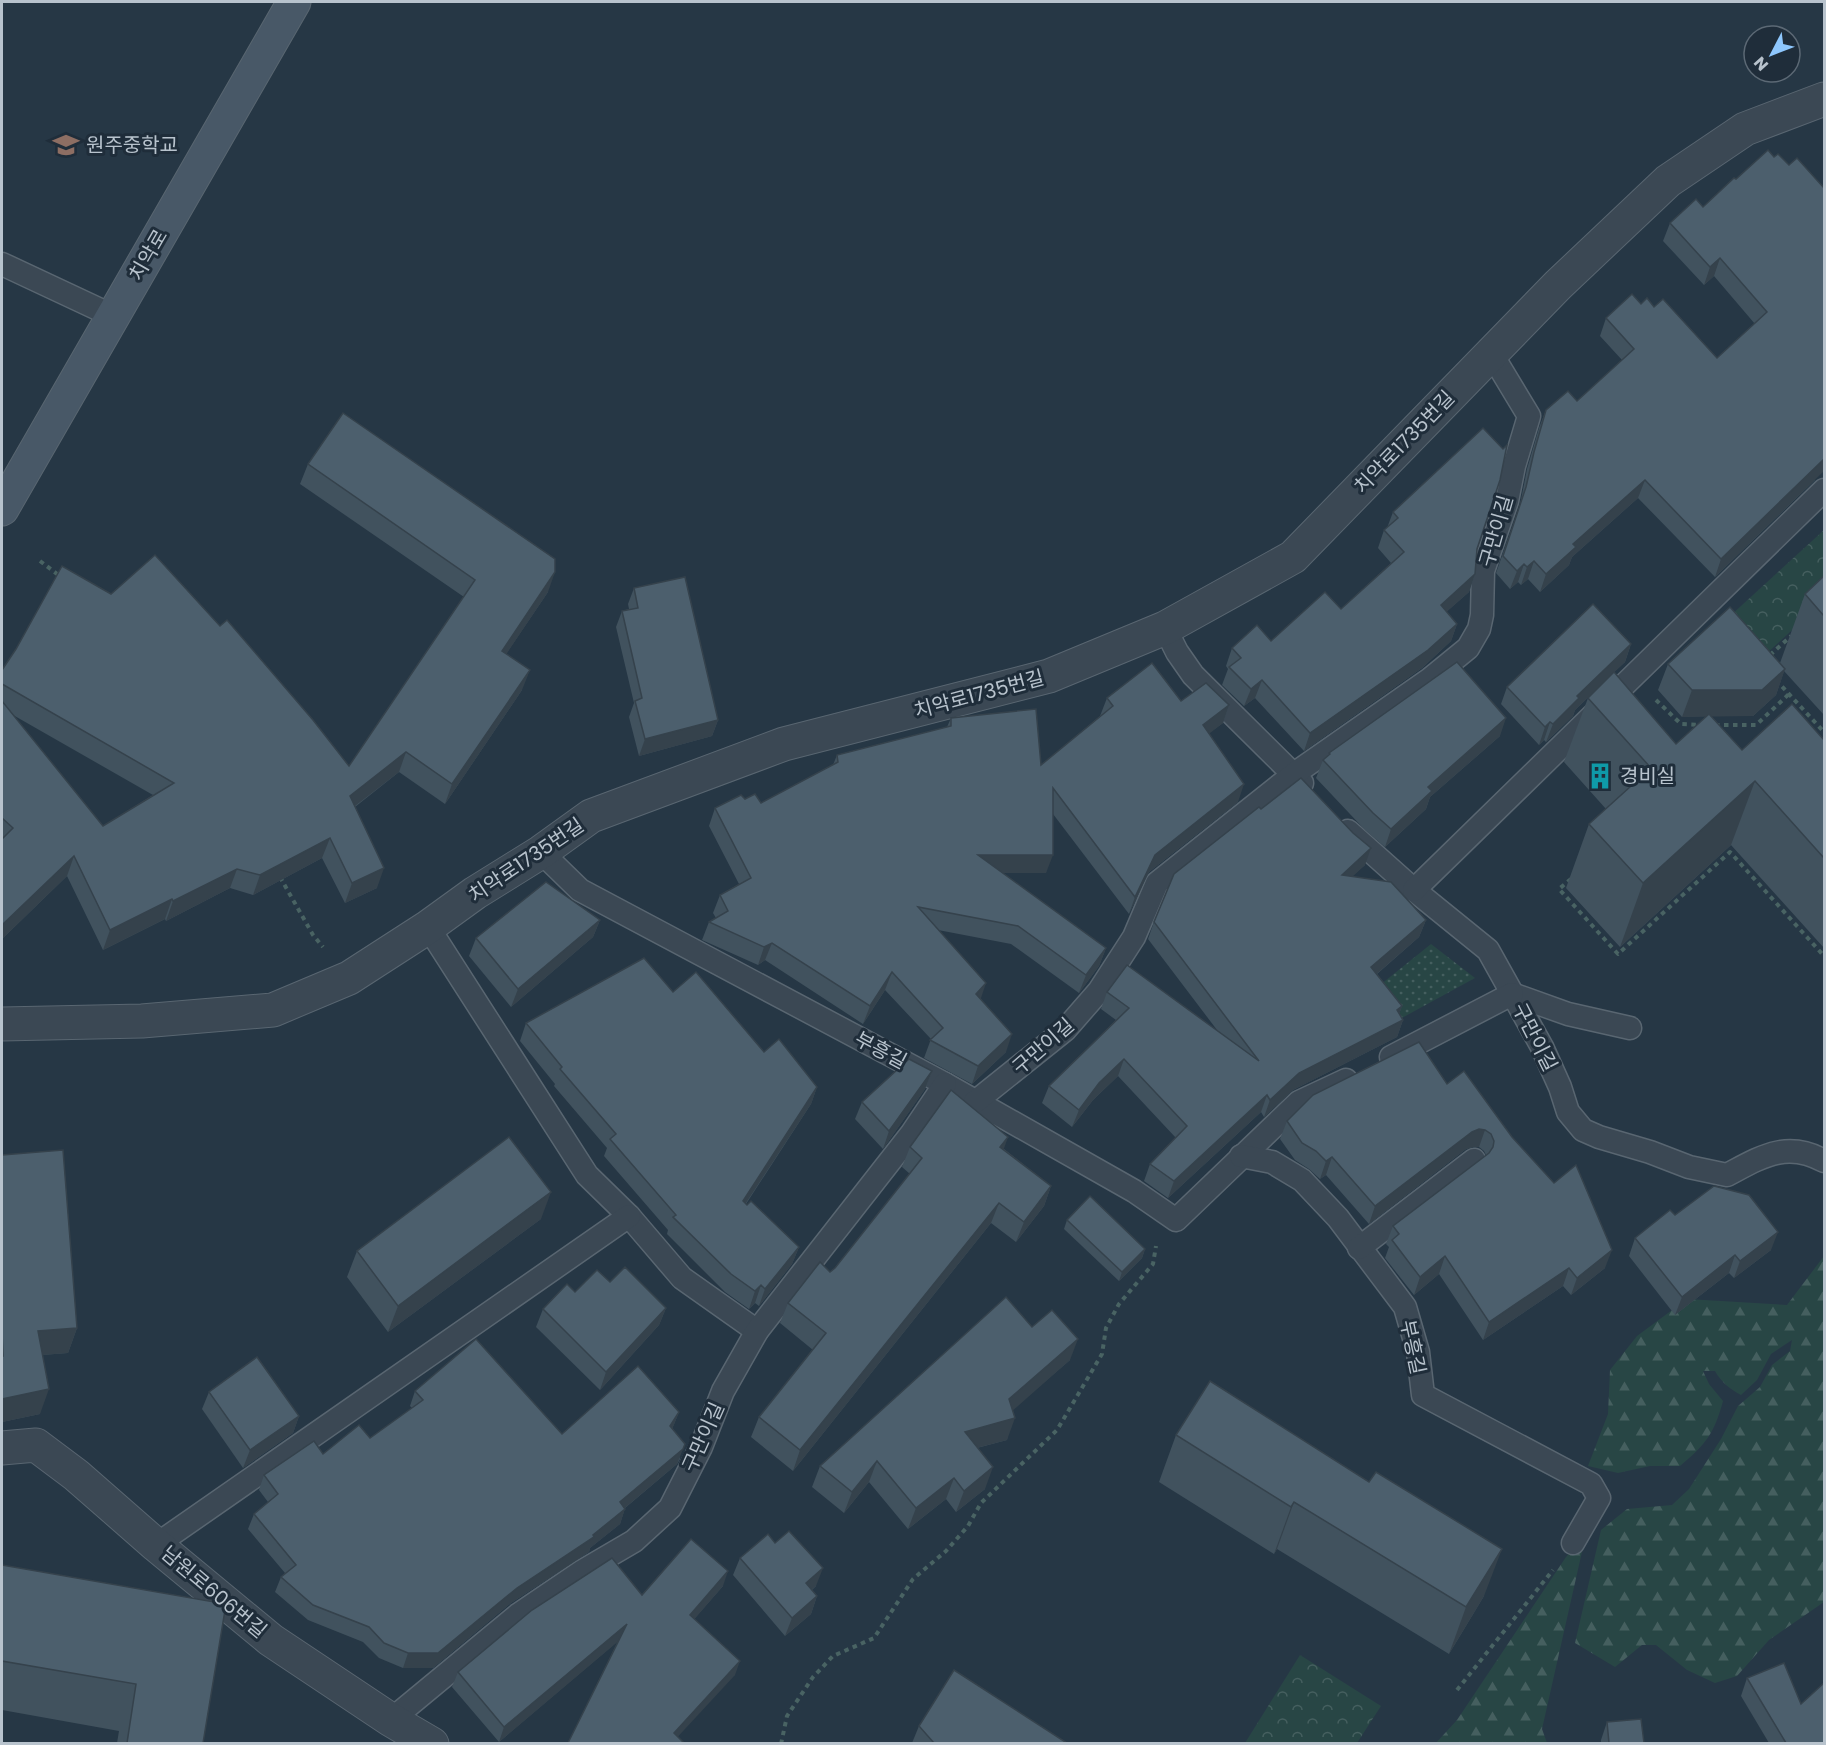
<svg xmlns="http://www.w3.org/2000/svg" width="1826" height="1745" viewBox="0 0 1826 1745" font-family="Poppins,'Noto Sans KR',sans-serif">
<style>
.grass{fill:url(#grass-dots)}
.forest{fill:url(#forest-firs)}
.park{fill:url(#park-crowns)}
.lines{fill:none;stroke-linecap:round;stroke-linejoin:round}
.service-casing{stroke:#596671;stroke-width:25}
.minor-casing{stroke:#596671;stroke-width:35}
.secondary-casing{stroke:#596671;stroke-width:35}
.path{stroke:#496363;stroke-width:4;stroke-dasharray:4.5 4.5;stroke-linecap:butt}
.service{stroke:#3b4854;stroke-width:22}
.minor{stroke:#3b4854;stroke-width:33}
.secondary{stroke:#485867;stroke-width:33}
.wall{fill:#41525e;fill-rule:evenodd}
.shaded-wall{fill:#35424c}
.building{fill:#4c5f6d;stroke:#35424c;stroke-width:1.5}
.labels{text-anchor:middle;stroke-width:6;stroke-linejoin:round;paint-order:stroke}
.poi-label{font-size:20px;fill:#b8c3cd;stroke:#1f2d3a;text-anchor:start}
.street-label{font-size:20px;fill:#b8c3cd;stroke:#1f2d3a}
</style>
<defs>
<pattern id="grass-dots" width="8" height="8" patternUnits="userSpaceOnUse" patternTransform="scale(1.5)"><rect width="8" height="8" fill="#284645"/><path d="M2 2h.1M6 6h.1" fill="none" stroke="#455f5f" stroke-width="1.8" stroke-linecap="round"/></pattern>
<pattern id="forest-firs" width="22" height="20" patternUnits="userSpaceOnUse" patternTransform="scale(1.5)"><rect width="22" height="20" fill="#284645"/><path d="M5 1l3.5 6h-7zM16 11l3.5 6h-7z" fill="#455f5f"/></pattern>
<pattern id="park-crowns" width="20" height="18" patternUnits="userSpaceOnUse" patternTransform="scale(1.5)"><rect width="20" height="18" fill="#284645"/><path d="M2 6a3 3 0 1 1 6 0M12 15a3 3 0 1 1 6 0" fill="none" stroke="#455f5f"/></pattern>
</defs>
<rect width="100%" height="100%" fill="#263745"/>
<polygon class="grass" points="1431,944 1475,978 1400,1019 1375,989"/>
<g class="forest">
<path d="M1824,1256V1602L1769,1640L1737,1676L1715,1683L1687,1670L1656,1645H1642L1615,1667L1575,1643L1601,1530L1627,1509L1672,1505L1689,1489L1721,1439L1738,1406L1760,1387L1772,1365L1790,1351L1792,1340L1771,1354L1757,1380L1741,1395C1730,1389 1721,1382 1715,1371H1703L1709,1384L1723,1401C1714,1434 1706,1444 1680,1466H1650L1618,1473L1588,1466L1608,1414L1610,1370L1637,1336L1687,1299L1787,1305Z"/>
<polygon points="1586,1534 1542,1729 1547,1743 1435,1744 1457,1720 1566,1557"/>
</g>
<g class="park">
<polygon points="1824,530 1824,601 1754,665 1718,627"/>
<polygon points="1300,1655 1381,1706 1357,1743 1245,1743"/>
</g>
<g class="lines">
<g class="service-casing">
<g id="service">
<polyline points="2,264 113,316"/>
<polyline points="1165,628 1177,652 1193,675 1302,783"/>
<path d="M1348,831L1414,890L1488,950L1542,1047L1560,1087L1568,1112L1583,1130L1599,1137L1650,1152L1689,1167L1727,1175C1761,1157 1787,1140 1824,1161"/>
<polyline points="541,852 580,890 945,1084 1134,1191 1176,1220 1299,1102 1346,1080"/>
<polyline points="1414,890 1824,490"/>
<polyline points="428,927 587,1175 629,1216 682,1278 757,1331"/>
<polyline points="1512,994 1568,1014 1630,1028"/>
<polyline points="1391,1057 1512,994"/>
<polyline points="975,1102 1065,1030 1099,991 1134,937 1157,883 1294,774 1430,679 1468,648 1479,629 1482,615 1483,571 1507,501 1514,466 1529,416 1491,353"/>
<polyline points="1241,1156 1272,1162 1302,1180 1338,1218 1405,1307 1418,1352 1423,1395 1591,1484 1599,1498 1573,1543"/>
<polyline points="1359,1248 1474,1160"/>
<polyline points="156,1545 629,1216"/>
<polyline points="391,1720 519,1614 581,1572 634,1541 670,1508 701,1447 723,1391 757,1331 912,1133 945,1084"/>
</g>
</g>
<g class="minor-casing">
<g id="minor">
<polyline points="2,1024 142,1021 273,1010 349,978 428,927 475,893 541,852 591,816 784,744 1049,676 1165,628 1293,557 1558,285 1668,181 1745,129 1824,99"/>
<polyline points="2,1448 36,1445 76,1475 156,1545 271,1640 391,1720 432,1744"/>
</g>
</g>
<g class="secondary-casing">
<polyline id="secondary" points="2,509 294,2"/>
</g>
<g class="path">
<polyline points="40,561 61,577"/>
<polyline points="1770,655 1791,636"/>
<polyline points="1776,680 1824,732"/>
<polyline points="1656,700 1681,724 1702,725"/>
<polyline points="1715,725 1756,725 1789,694"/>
<polyline points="280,877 313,935 323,947"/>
<polyline points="1571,879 1559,889 1618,954 1730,852 1824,956"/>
<polyline points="1457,1690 1553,1570"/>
<polyline points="781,1744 787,1716 813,1677 833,1656 874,1638 913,1579 946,1551 968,1526 981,1503 1057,1430 1102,1354 1106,1328 1119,1304 1153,1264 1156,1246"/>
</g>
<use href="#service" class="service"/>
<use href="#minor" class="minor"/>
<use href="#secondary" class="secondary"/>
</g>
<g class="wall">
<polygon points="1734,178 1815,480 1715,577 1638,498 1572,557 1569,565 1540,592 1528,579 1521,585 1518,582 1510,589 1496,573 1520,505 1527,469 1539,428 1546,410 1577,401 1622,360 1600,336 1606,318 1641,304 1654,307 1717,358 1755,324 1714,276 1704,285 1663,241 1670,223 1703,207"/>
<path d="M308,464L548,592L506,654L522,690L445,804L399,772L355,807L377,888L345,903L322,858L253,895L230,888L166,921L165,919L103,950L67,876L2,939V670L349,766L464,597L300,484ZM13,715L153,795L103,826Z"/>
<polygon points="1393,512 1477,549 1475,574 1469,592 1446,612 1457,624 1451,641 1422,668 1304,751 1255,698 1244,706 1222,685 1228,669 1226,666 1232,648 1271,641 1341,609 1391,563 1378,548 1384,530 1387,528"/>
<polygon points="1824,576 1824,715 1784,671 1776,695 1753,716 1711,716 1742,750 1824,740 1824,948 1731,845 1620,947 1566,888 1589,824 1606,809 1564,762 1588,698 1596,690 1575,710 1573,716 1546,742 1544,740 1539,745 1501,704 1507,687 1631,644 1625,662 1614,672 1676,744 1707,716 1682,717 1658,690 1668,664 1780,663 1805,594"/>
<polygon points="634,588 718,720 712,736 639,756 629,717 634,703 616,627 622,611 629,609 628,604"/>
<polygon points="1107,698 1181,701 1229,705 1223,723 1209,733 1238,802 1149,872 1129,914 1053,814 1046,873 1002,873 1106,948 1099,966 1079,993 1011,944 938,930 981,999 1006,1052 972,1084 924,1058 931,1039 885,990 863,1024 765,960 758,965 702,940 709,922 716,918 713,913 720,895 739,884 709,826 715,808 745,799 761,803 833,765 837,755 947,727 951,718 1041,765 1100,716"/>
<polygon points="1500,736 1430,797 1426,809 1385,847 1366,831 1316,778 1323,760 1328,756 1329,753"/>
<polygon points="1261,809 1365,865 1352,876 1426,920 1419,937 1377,974 1402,1006 1399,1014 1403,1020 1397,1037 1293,1090 1264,1117 1261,1112 1168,1198 1144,1181 1150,1164 1176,1138 1118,1076 1093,1100 1072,1127 1042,1103 1049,1086 1116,1020 1101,1009 1107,992 1217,1030 1148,939 1154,922"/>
<polygon points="600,920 593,937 511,1007 469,956 476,938"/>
<polygon points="673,992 817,1087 811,1104 746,1204 799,1247 792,1264 759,1306 755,1303 749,1309 725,1292 667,1234 668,1230 604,1156 607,1148 554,1086 555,1084 520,1041 526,1023"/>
<polygon points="932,1071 925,1089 883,1149 855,1119 862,1102"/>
<polygon points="1464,1071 1605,1268 1571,1295 1563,1286 1483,1340 1439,1274 1414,1295 1385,1258 1389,1247 1386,1244 1393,1226 1486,1155 1484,1151 1479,1147 1473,1147 1466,1149 1369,1224 1326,1175 1320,1179 1309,1169 1295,1160 1280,1139 1287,1121 1447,1084"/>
<polygon points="910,1147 1004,1149 1051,1186 1044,1206 1016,1242 991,1223 793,1471 751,1437 759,1417 813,1350 780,1323 788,1303 830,1272 835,1268 910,1174 902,1167"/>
<polygon points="2,1155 77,1328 68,1353 42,1355 40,1414 2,1422"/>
<polygon points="1675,1215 1771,1250 1734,1278 1729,1273 1675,1315 1629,1256 1635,1238"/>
<polygon points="541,1219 388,1332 347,1277 357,1251"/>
<polygon points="1067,1220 1145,1249 1142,1258 1119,1281 1064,1229"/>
<polygon points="610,1282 666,1308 659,1325 600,1390 536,1327 543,1309 575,1292"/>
<polygon points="1032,1327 1070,1360 1012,1410 1007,1440 977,1448 985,1489 956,1512 946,1499 908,1529 869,1482 844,1513 812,1487 820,1466"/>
<polygon points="415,1391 562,1434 679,1412 672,1429 680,1459 677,1464 625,1508 620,1524 590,1548 589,1552 511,1603 433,1668 403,1668 379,1658 363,1642 308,1620 275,1592 281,1577 285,1573 248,1529 254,1514 268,1502 259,1490 264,1475 370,1438 412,1408 410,1406"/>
<polygon points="209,1392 299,1416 293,1433 243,1468 202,1409"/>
<polygon points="1176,1435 1484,1596 1449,1654 1277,1549 1274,1554 1159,1482"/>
<polygon points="775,1543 816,1586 812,1590 817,1596 811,1614 785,1636 733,1575 740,1558"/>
<polygon points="2,1565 203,1743 117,1743 119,1731 2,1710"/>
<polygon points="723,1586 694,1619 735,1675 568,1743 618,1641 499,1742 452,1687 458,1672 642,1595"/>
<polygon points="1747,1678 1801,1704 1824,1743 1769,1743 1741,1696"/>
<polygon points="1607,1722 1644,1743 1601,1743 1601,1740"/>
<polygon points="919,1726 1067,1743 912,1743"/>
</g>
<g class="shaded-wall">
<polygon points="1720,258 1714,276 1704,285 1710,267"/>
<polygon points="1824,459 1824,471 1715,577 1721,559"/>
<polygon points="1645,480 1638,498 1572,557 1569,565 1540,592 1546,574 1573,544"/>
<polygon points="1534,561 1528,579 1521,585 1527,567"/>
<polygon points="1524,564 1518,582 1510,589 1517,571"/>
<polygon points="555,572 548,592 495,671 502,651"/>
<polygon points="1475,574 1469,592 1434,623 1441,605"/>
<polygon points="1457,624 1451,641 1422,668 1304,751 1310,733"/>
<polygon points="1631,644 1625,662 1575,710 1573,716 1546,742 1553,724 1577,696"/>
<polygon points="1785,669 1776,695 1753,716 1682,717 1692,690"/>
<polygon points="530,670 522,690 445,804 452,784"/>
<polygon points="1262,680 1255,698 1244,706 1251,689"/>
<polygon points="1229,705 1223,723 1197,743 1203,725"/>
<polygon points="1506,718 1500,736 1430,797 1426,809 1385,847 1391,829 1428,787"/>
<polygon points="718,720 712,736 639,756 645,739"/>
<polygon points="1550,722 1544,740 1539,745 1545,727"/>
<polygon points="406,752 399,772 342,816 350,796"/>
<polygon points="1755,781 1731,845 1620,947 1643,883"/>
<polygon points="1244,784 1238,802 1149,872 1129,914 1135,897 1155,855"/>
<polygon points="330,838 322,858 253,895 260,875"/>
<polygon points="1371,848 1365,865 1336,892 1342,875"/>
<polygon points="978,855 1053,855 1046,873 971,873"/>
<polygon points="74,856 67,876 2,939 2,928 3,924"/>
<polygon points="384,868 377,888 345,903 352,883"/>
<polygon points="237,869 230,888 166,921 173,901"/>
<polygon points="172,899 165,919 103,950 110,930"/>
<polygon points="600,920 593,937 511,1007 518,989"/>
<polygon points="1426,920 1419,937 1365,984 1371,967"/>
<polygon points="772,943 765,960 758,965 764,947"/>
<polygon points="1106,948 1099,966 1079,993 1086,975"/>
<polygon points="892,972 885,990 863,1024 870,1006"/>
<polygon points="986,983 980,1001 976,994"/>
<polygon points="1402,1006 1396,1023 1403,1020 1397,1037 1293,1090 1264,1117 1270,1100 1299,1073"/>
<polygon points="1012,1034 1006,1052 972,1084 978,1066"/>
<polygon points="1124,1059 1118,1076 1093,1100 1072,1127 1079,1110 1099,1083"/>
<polygon points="932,1071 925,1089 883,1149 889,1131"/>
<polygon points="817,1087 811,1104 736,1218 743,1201"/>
<polygon points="1267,1095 1261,1112 1168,1198 1174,1181"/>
<polygon points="1479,1129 1485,1130 1479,1147 1473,1147 1466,1149 1369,1224 1375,1206 1472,1132"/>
<polygon points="1008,1137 1001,1157 1000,1147"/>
<polygon points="1332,1157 1326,1175 1320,1179 1326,1161"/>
<polygon points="1051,1186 1044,1206 1016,1242 1024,1222"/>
<polygon points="551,1192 541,1219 388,1332 398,1306"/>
<polygon points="999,1203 991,1223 793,1471 800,1450"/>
<polygon points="1778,1232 1771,1250 1734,1278 1740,1261"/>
<polygon points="799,1247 792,1264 759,1306 765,1289"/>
<polygon points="1145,1249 1142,1258 1119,1281 1122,1272"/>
<polygon points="1612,1250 1605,1268 1571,1295 1577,1278"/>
<polygon points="1735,1255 1729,1273 1675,1315 1682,1297"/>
<polygon points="1445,1256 1439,1274 1414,1295 1420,1277"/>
<polygon points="1569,1268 1563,1286 1483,1340 1489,1322"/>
<polygon points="761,1285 755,1303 749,1309 755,1291"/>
<polygon points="666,1308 659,1325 600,1390 606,1372"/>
<polygon points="77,1328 68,1353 29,1356 38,1331"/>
<polygon points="1078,1339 1070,1360 1002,1420 1009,1399"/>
<polygon points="49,1389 40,1414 2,1422 2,1399"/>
<polygon points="679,1412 673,1427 665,1441 670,1426"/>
<polygon points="299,1416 293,1433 243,1468 250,1450"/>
<polygon points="1015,1418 1007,1440 957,1453 965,1432"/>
<polygon points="685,1444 677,1464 614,1517 620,1502"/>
<polygon points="877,1461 869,1482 844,1513 852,1492"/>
<polygon points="993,1467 985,1489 956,1512 964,1491"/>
<polygon points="954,1478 946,1499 908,1529 916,1508"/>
<polygon points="1294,1502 1277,1549 1274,1554 1291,1507"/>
<polygon points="625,1509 620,1524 590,1548 589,1552 511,1603 433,1668 403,1668 408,1653 517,1588 593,1535"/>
<polygon points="1502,1549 1484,1596 1449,1654 1466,1607"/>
<polygon points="823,1568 816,1586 799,1600 806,1583"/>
<polygon points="728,1571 723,1586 685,1630 690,1615"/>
<polygon points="817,1596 811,1614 785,1636 792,1618"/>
<polygon points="627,1624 621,1639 499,1742 504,1727"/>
<polygon points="740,1661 735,1675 672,1743 674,1733"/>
</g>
<g class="building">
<polygon points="1768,150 1774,157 1778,154 1789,165 1797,158 1824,188 1824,459 1721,559 1645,480 1573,544 1576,547 1546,574 1534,561 1527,567 1524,564 1517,571 1503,556 1526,487 1534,452 1546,410 1568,391 1577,401 1634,349 1606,318 1632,294 1641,304 1647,298 1654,307 1663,299 1717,358 1767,312 1720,258 1710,267 1670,223 1696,199 1703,207 1734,178 1736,179"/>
<polygon points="343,413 555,559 555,572 502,651 530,670 452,784 406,752 350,796 384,868 352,883 330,838 260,875 237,869 173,901 172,899 110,930 74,856 3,924 2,923 2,839 13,828 2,818 2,701 103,826 174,783 2,684 2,670 16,649 62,566 111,594 155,555 220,626 227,620 313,720 349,766 475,580 308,464"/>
<polygon points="1483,428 1503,449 1507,445 1500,480 1477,549 1475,574 1441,605 1457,624 1428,650 1310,733 1262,680 1251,689 1229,667 1241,658 1232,648 1257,625 1271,641 1325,592 1341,609 1404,552 1384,530 1398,518 1393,512"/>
<polygon points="1824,576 1824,616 1805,594"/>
<polygon points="685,577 718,720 645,739 635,701 642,698 622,611 638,608 634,588"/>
<polygon points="1593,604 1631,644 1577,696 1579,698 1553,724 1550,722 1545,727 1507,687"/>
<polygon points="1730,607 1785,669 1762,690 1692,690 1668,664"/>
<polygon points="1457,662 1506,718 1428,787 1432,791 1391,829 1373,813 1323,760 1330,754 1329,753"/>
<polygon points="1152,663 1181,701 1206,683 1229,705 1203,725 1244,784 1155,855 1135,897 1053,788 1053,855 978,855 1106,948 1086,975 1018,926 918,907 986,983 976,994 1012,1034 978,1066 930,1040 943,1028 892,972 870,1006 772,943 764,947 709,922 728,911 720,895 751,878 715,808 741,795 745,799 755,794 761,803 838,762 837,755 951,726 951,718 1036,709 1041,765 1113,706 1107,698"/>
<polygon points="1614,672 1676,744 1709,714 1742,750 1792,704 1824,740 1824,858 1755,781 1643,883 1589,824 1651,768 1588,698"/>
<polygon points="1301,778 1353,833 1371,848 1342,875 1391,882 1426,920 1371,967 1402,1006 1397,1010 1403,1020 1299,1073 1270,1100 1267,1095 1174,1181 1150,1164 1187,1126 1124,1059 1099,1083 1079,1110 1049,1086 1129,1008 1107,992 1127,965 1259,1061 1154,922 1174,874 1259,807 1261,809"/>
<polygon points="546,882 600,920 518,989 476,938"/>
<polygon points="644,958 673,992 696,972 764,1052 779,1039 817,1087 743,1201 747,1205 751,1201 799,1247 765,1289 761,1285 755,1291 731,1274 673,1217 676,1215 610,1139 616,1134 560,1069 562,1067 526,1023"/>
<polygon points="1419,1042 1447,1084 1464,1071 1512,1137 1554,1183 1576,1165 1612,1250 1577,1278 1569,1268 1489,1322 1445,1256 1420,1277 1392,1240 1399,1234 1393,1226 1489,1153 1493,1147 1494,1141 1491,1134 1485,1130 1479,1129 1472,1132 1375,1206 1332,1157 1326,1161 1316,1151 1302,1143 1287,1121 1313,1095"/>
<polygon points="909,1059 932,1071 889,1131 862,1102"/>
<polygon points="951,1090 1008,1137 1000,1147 1051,1186 1024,1222 999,1203 800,1450 759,1417 826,1333 788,1303 820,1262 830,1272 835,1268 922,1158 910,1147"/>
<polygon points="509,1137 551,1192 398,1306 357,1251"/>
<polygon points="63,1150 77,1328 38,1331 49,1389 2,1399 2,1356 3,1356 2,1333 2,1155"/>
<polygon points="1714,1186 1749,1195 1778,1232 1740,1261 1735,1255 1682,1297 1635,1238 1670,1210 1675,1215"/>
<polygon points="1090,1196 1145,1249 1122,1272 1067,1220"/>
<polygon points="625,1267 666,1308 606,1372 543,1309 567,1284 575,1292 597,1270 610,1282"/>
<polygon points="1006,1297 1032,1327 1052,1310 1078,1339 1009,1399 1015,1418 965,1432 993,1467 964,1491 954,1478 916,1508 877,1461 852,1492 820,1466"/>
<polygon points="476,1339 562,1434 638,1366 679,1412 670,1426 685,1444 683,1449 620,1502 625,1509 593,1535 594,1537 517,1588 438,1653 408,1653 384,1643 369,1627 313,1605 281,1577 296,1565 254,1514 278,1494 264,1475 314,1441 323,1454 359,1425 370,1438 423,1400 415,1391"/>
<polygon points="257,1357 299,1416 250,1450 209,1392"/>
<polygon points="1210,1381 1369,1482 1376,1472 1502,1549 1466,1607 1294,1502 1291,1507 1176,1435"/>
<polygon points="789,1531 823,1568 806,1583 817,1596 792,1618 740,1558 768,1534 775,1543"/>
<polygon points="691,1539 728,1571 690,1615 740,1661 674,1733 684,1743 568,1743 627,1624 504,1727 458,1672 532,1610 612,1558 642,1595"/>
<polygon points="2,1565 226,1604 203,1743 127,1743 136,1684 2,1661"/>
<polygon points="1784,1663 1801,1704 1824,1683 1824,1743 1786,1743 1747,1678"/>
<polygon points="954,1670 1067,1743 934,1743 919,1726"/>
<polygon points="1641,1719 1644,1743 1609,1743 1607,1722"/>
</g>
<defs>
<g id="school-bare" transform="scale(2.07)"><path d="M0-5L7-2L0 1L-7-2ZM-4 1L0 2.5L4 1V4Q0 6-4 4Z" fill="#8d6e63" stroke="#1f2d3a" stroke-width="2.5" paint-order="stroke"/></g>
<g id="building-bare" transform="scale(2.07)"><path d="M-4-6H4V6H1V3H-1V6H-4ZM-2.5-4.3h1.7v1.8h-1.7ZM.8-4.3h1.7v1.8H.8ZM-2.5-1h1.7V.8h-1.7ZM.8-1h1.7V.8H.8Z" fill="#0f9aa8" stroke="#1f2d3a" stroke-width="2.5" paint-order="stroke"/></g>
</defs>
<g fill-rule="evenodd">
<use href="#school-bare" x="66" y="145"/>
<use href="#building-bare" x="1600" y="776"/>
</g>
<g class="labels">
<g class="poi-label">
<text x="86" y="152">원주중학교</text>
<text x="1620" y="783">경비실</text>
</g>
<g class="street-label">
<text transform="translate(148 255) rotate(-60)" y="7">치악로</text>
<text transform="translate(1404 442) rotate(-46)" y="7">치악로1735번길</text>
<text transform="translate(1496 531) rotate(-74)" y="7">구만이길</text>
<text transform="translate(979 694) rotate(-15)" y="7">치악로1735번길</text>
<text transform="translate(526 860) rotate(-34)" y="7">치악로1735번길</text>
<text transform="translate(1535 1037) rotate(63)" y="7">구만이길</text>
<text transform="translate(1043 1046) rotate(-41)" y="7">구만이길</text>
<text transform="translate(881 1050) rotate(28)" y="7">부흥길</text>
<text transform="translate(1413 1347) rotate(78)" y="7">부흥길</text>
<text transform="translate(703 1437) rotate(-66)" y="7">구만이길</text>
<text transform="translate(214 1592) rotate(40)" y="7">남원로606번길</text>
</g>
</g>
<rect width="1826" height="1745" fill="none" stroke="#b8c3cd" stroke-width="6"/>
<g transform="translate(1772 54) rotate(228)"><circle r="28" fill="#1f2d3a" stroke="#5c6975" stroke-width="1.5"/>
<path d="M0-4.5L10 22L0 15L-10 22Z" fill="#8ec7fd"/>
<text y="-9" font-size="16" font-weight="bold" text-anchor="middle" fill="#b8c3cd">N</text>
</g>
</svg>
